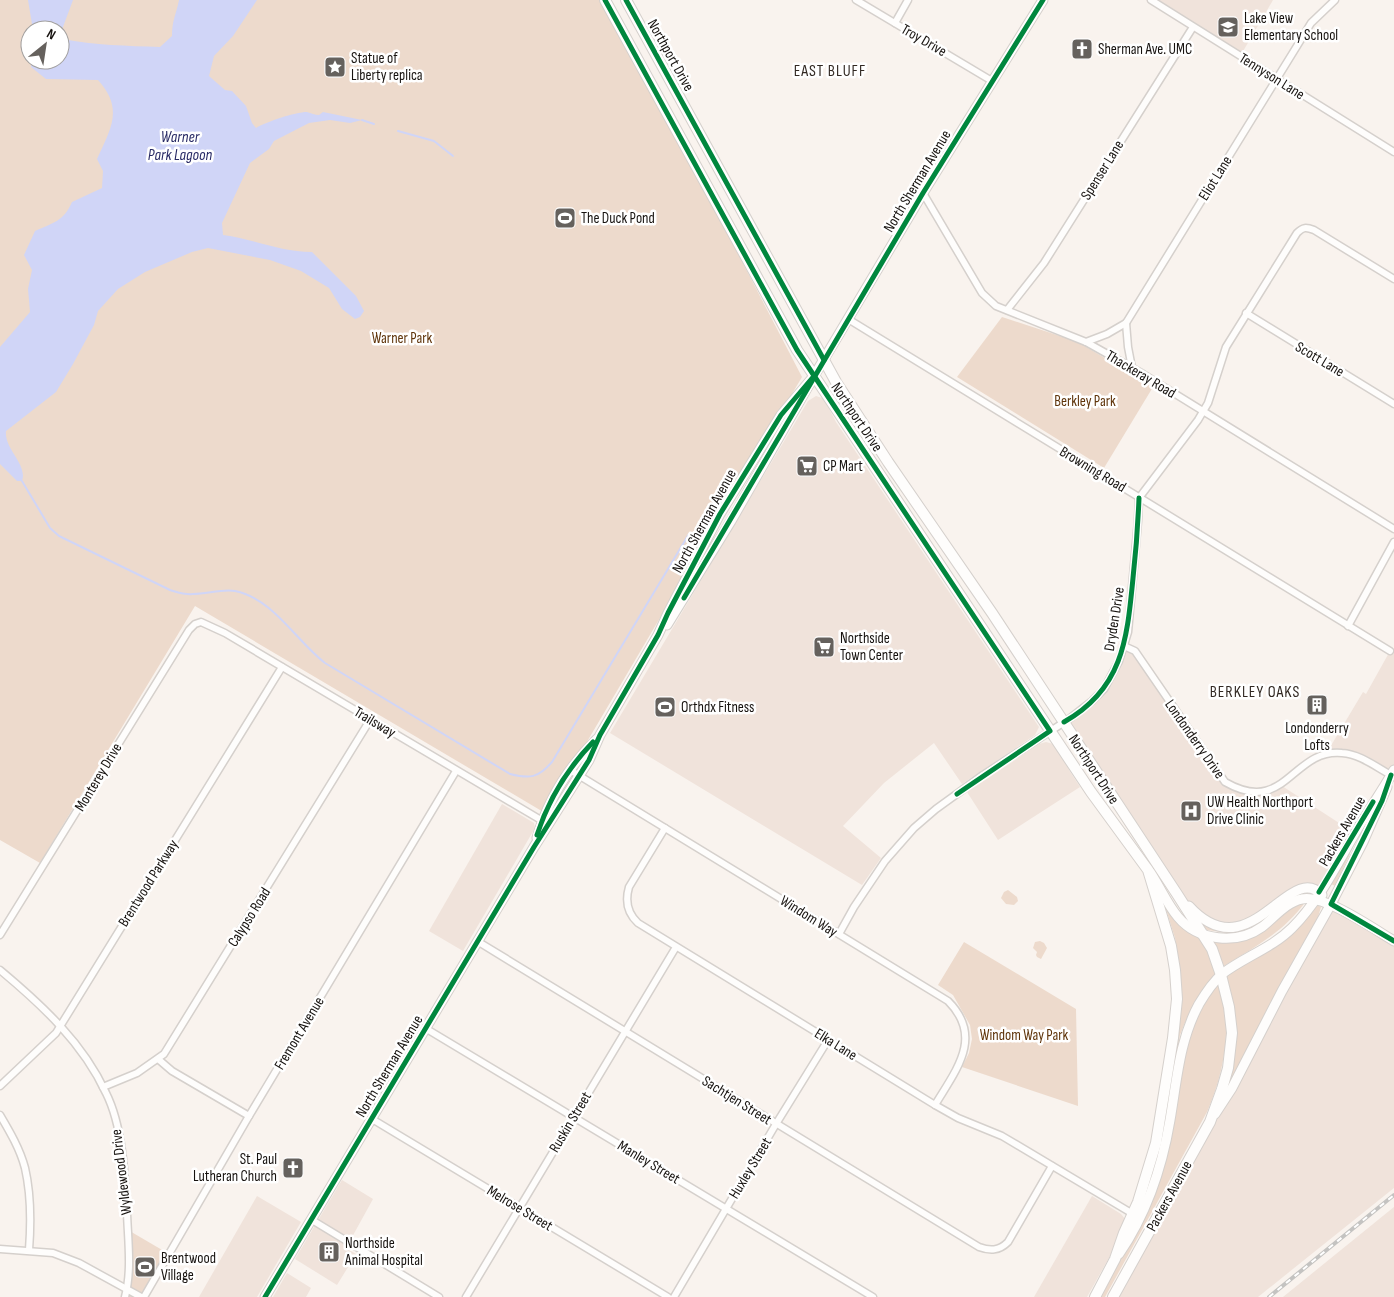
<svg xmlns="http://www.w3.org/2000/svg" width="1394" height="1297" viewBox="0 0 1394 1297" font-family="'Sofia Sans Condensed',sans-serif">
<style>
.built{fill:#f0e3db}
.green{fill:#eddacc;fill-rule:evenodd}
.water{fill:#d0d5f7}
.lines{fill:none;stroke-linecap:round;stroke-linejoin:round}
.stream{stroke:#d0d5f7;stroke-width:2}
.street-casing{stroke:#d5d0cc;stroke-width:9}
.secondary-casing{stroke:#d5d0cc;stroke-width:11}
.primary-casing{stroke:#d5d0cc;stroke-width:12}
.street{stroke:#fefdfc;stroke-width:6}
.secondary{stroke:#fefdfc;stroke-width:9}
.primary{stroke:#fefdfc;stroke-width:10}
.rail-casing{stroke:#c4c3c1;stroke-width:4}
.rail{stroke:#fff;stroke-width:2;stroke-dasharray:5.5;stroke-linecap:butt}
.cycleway-casing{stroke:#fff;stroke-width:8}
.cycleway{stroke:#00873e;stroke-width:5}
.labels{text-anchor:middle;stroke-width:5;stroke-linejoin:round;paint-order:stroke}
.poi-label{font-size:15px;fill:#16120f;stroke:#fff;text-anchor:start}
.street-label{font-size:15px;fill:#16120f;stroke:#fff}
.park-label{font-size:15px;fill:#5f340a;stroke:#fff}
.neighbourhood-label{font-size:16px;letter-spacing:1px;fill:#312822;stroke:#fff}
.water-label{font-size:16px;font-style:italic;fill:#272964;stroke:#fff}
</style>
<rect width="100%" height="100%" fill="#f9f3ee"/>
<g class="built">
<polygon points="1157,0 1273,0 1242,53"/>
<polygon points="816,396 822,398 826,403 836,422 1039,727 1035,735 962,784 934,743 884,783 843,826 881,858 862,885 610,733 808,401"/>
<polygon points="1124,646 1134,650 1225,782 1254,793 1279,784 1353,832 1319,892 1306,888 1262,917 1232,927 1195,914 1064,722 1104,689"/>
<polygon points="1390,651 1394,654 1394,770 1391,775 1352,754 1326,754 1363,692 1366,694"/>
<polygon points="1046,742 1053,744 1065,759 1069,770 1080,787 998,840 967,792 1039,744"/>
<polygon points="502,804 534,823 535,828 463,951 429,931"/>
<polygon points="1331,904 1394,941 1394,1188 1258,1297 1113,1297"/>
<polygon points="342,1180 373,1199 346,1248 356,1254 337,1285 295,1259"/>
<polygon points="257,1196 301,1222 257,1297 199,1297"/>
<polygon points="1092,1196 1121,1214 1125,1219 1125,1222 1110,1256 1087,1297 1034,1297"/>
<polygon points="1394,1207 1394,1297 1283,1297"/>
<polygon points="287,1273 311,1288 306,1297 273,1297"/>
</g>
<g class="green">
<path d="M0,0H599L721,221L802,377L545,813L195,606L40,863L0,840ZM30,30H60V60H30Z"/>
<polygon points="1002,317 1078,342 1153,387 1104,468 957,377"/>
<polygon points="1349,853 1350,854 1335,886 1331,884 1332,881"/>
<polygon points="1008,890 1017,897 1018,901 1014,905 1006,904 1001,898 1004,892"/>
<path d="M1306,901C1284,932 1255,947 1224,966L1211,939L1240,938L1293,904Z"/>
<polygon points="1317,905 1321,907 1318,917 1263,1018 1228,1088 1227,1087 1233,1059 1226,976 1248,962"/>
<path d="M1165,906L1198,935L1208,952L1216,974C1199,993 1189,1011 1180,1035L1161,1148L1149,1189L1142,1201L1181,1004L1180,967L1175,938Z"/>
<polygon points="1204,922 1238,929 1239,932 1230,933 1207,930 1202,924"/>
<polygon points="1040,941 1044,943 1047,948 1041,959 1037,957 1036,955 1037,952 1033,948 1035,942"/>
<polygon points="964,942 1076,1009 1078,1106 962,1067 969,1053 972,1039 970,1025 953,995 938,985"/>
<path d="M1218,985H1220C1233,1027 1224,1073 1207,1112L1105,1297H1099C1123,1253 1152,1209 1166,1161C1182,1104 1177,1030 1218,985Z"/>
<polygon points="128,1230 169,1254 144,1297 127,1297"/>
</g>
<g class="water">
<polygon points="28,0 73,0 60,35 60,30 33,30"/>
<path d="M179,0H257L233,36L214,56L209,76L225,90L232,91L246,106L252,123L256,128C266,122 295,112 307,112C311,113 315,115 319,115L323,112L362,120L350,123L330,120L309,123L274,141L269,149L250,163L222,223L223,235C254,239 281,252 312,252L356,296L364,311L360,317L355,319L342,309L329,288L301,271L270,260L208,248L192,252L145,272L118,289L98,311L94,325L73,364L56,392L6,431C4,449 28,464 22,481H17L0,464V347L30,312L28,289L32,270L24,255L35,231C53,223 64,221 72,202L102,188L103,171L97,159C111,128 124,109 98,80L46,79L31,67L32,60H60V36L62,39C95,45 127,46 160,47L172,36C172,20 176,15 179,0Z"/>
</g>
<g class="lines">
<g class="stream">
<polyline points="362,120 374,124"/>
<polyline points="398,131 434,141 453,156"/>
<path d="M22,481L50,528L59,536L170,590C177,592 185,595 193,594C207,594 221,589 235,591C274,599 295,640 325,663L510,774C530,779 538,778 552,762L689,534"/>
</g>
<g class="street-casing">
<g id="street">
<polyline points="856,0 992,81"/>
<polyline points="1151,0 1394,152"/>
<polyline points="895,23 908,0"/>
<polyline points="923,193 982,293 996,306 1086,342 1143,374 1394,529"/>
<polyline points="1007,310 1044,263 1193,27"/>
<polyline points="1246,313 1394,404"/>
<polyline points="848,319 1390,651"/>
<polyline points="1126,323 1128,347 1132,368"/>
<polyline points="1086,342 1107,334 1126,323 1297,46 1311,23 1335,0"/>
<polyline points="1348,626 1394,542"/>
<path d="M1124,646L1135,651L1225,782C1286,817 1292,748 1342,753C1360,754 1376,767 1391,775"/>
<path d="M570,770L948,1001C984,1037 956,1070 935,1105"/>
<path d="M665,828L629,887C625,901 627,913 638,923L935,1105L958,1118L1002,1136L1133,1214"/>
<path d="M839,934L854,907L885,861L914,828L936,809L983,775L1069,719L1092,701L1104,689L1119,661L1128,632L1138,521L1139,498L1198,420L1208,403L1226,347L1297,233C1303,227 1306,227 1314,230L1394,279"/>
<polyline points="0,935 189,630 195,624 201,622 225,633 546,823"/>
<path d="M477,941L979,1247C990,1251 999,1251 1008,1242L1052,1166"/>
<path d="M0,970C42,1005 83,1043 106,1093C123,1127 125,1176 127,1213C128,1241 132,1270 125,1297"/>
<polyline points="425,1028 873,1297"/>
<polyline points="158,1059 172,1071 249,1116"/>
<polyline points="0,1086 56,1033 282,667"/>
<polyline points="103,1087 137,1073 164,1054 370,720"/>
<path d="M0,1115C10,1132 20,1149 25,1168C31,1194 31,1224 29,1250"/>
<polyline points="372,1119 668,1297"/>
<polyline points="312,1220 439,1297"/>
<polyline points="0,1249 53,1253 79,1263 141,1297"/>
<polyline points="144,1297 249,1116 456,771"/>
<polyline points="466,1297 676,947"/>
<polyline points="674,1297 776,1124 828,1040"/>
</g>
</g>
<g class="secondary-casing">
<g id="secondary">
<polyline points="667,625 731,521 814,376 923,193 1043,0"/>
<path d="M537,838C548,800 569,766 597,739"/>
<path d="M1150,872C1160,887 1167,904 1178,917C1198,941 1237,945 1262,927C1274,918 1286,902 1302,899C1324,894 1374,929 1394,941"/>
<path d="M1189,906C1250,973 1289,859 1322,895"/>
<polyline points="1215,1114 1232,1088 1282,991 1331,904 1363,842 1387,787"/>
<path d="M1119,1254C1147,1213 1162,1168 1170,1120C1177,1080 1179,1041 1199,1004C1205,994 1213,982 1222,974C1244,957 1272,948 1292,928C1320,900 1338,862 1358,828C1370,808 1383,790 1394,770"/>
<polyline points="265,1297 534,847 589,760 600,735 658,635 668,613 720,514 781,415 814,376"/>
</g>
</g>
<g class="primary-casing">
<g id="primary">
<polyline points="605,0 797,350 1091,792 1148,870 1171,946 1175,970 1177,999 1173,1038 1156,1143 1138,1202 1124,1233 1115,1259 1095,1297"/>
<polyline points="626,0 836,382 888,462 992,613 1177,894 1212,949 1221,975 1229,1007 1232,1033 1228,1068 1222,1089 1210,1122 1113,1297"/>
</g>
</g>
<use href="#street" class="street"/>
<use href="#secondary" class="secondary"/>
<use href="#primary" class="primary"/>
<g class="rail-casing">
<polyline id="rail" points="1269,1297 1394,1195"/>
</g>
<use href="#rail" class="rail"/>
<g class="cycleway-casing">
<g id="cycleway">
<polyline points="605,0 797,350 1050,731 957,794"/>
<polyline points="626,0 824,360"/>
<polyline points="684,598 923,193 1043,0"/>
<path d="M1064,722C1123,689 1127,639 1133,578C1136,551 1138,524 1139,498"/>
<polyline points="1391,775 1382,801 1331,904 1394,941"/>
<path d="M537,835C548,801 568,768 593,742"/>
<polyline points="1319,892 1373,802"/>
<polyline points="265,1297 534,847 589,760 600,735 658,635 668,613 720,514 781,415 814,376"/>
</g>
</g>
<use href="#cycleway" class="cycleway"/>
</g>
<defs>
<g id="school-square" transform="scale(1.125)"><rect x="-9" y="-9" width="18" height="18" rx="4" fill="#65615d" stroke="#fff"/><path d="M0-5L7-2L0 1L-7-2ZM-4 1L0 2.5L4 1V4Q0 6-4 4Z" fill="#fff"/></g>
<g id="church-square" transform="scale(1.125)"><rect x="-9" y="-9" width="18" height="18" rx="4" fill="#65615d" stroke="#fff"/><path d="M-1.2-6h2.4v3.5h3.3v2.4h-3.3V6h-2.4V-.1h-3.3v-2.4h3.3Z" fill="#fff"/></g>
<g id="sight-square" transform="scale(1.125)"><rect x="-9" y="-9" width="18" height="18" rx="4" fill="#65615d" stroke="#fff"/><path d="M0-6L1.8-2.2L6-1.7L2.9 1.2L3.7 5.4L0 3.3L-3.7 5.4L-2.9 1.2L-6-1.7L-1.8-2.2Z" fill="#fff"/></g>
<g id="stadium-square" transform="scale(1.125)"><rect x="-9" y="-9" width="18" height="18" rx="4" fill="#65615d" stroke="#fff"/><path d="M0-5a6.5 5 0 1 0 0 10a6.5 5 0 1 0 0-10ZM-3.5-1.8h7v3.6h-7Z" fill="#fff"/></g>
<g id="supermarket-square" transform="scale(1.125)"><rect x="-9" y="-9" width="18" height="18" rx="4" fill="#65615d" stroke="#fff"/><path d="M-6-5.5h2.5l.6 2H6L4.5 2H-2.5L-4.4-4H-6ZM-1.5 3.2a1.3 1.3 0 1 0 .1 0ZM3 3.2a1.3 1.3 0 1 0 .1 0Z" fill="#fff"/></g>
<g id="building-square" transform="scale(1.125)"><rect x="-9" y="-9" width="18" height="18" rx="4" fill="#65615d" stroke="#fff"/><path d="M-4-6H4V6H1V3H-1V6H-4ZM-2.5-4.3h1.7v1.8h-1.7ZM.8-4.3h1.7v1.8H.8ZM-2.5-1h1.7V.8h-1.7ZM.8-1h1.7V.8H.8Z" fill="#fff"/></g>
<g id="hospital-square" transform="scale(1.125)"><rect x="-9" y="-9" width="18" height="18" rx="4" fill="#65615d" stroke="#fff"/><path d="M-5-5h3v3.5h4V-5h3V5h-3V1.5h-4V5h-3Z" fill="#fff"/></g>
</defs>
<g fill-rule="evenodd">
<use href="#school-square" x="1228" y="27"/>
<use href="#church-square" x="1082" y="49"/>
<use href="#sight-square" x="335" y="67"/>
<use href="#stadium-square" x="565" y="218"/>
<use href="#supermarket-square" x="807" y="466"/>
<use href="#supermarket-square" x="824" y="647"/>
<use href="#building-square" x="1317" y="705"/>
<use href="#stadium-square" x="665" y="707"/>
<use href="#hospital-square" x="1191" y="811"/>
<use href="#church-square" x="293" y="1168"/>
<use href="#building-square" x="329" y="1252"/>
<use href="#stadium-square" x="145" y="1267"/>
</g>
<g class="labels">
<g class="poi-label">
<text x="1244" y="23">Lake View<tspan x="1244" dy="17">Elementary School</tspan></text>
<text x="1098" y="54">Sherman Ave. UMC</text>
<text x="351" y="63">Statue of<tspan x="351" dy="17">Liberty replica</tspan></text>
<text x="581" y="223">The Duck Pond</text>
<text x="823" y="471">CP Mart</text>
<text x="840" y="643">Northside<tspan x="840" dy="17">Town Center</tspan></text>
<text x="681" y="712">Orthdx Fitness</text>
<text x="1317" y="733" text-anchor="middle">Londonderry<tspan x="1317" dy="17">Lofts</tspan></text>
<text x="1207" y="807">UW Health Northport<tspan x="1207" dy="17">Drive Clinic</tspan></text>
<text x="277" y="1164" text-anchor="end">St. Paul<tspan x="277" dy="17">Lutheran Church</tspan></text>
<text x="345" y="1248">Northside<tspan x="345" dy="17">Animal Hospital</tspan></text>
<text x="161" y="1263">Brentwood<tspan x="161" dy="17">Village</tspan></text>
</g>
<g class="street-label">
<text transform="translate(924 40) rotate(30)" y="5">Troy Drive</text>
<text transform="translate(671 55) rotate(61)" y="5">Northport Drive</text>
<text transform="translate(1272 76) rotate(32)" y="5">Tennyson Lane</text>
<text transform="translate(1102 170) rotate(-58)" y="5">Spenser Lane</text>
<text transform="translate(1215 178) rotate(-58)" y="5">Eliot Lane</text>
<text transform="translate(917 181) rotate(-59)" y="5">North Sherman Avenue</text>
<text transform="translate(1320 359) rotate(31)" y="5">Scott Lane</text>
<text transform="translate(1141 374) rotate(31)" y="5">Thackeray Road</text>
<text transform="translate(857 417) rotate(56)" y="5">Northport Drive</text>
<text transform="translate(1093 469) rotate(31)" y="5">Browning Road</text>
<text transform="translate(704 521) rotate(-61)" y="5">North Sherman Avenue</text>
<text transform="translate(1114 619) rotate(-81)" y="5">Dryden Drive</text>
<text transform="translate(375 722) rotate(31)" y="5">Trailsway</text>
<text transform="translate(1195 739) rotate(55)" y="5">Londonderry Drive</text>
<text transform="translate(1094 769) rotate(57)" y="5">Northport Drive</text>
<text transform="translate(98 777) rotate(-59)" y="5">Monterey Drive</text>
<text transform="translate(1342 831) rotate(-60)" y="5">Packers Avenue</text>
<text transform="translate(148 883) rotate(-58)" y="5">Brentwood Parkway</text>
<text transform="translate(809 916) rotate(32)" y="5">Windom Way</text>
<text transform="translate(249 917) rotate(-58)" y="5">Calypso Road</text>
<text transform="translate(299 1033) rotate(-59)" y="5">Fremont Avenue</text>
<text transform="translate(836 1044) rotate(32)" y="5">Elka Lane</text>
<text transform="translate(389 1066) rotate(-59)" y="5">North Sherman Avenue</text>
<text transform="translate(737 1100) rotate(32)" y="5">Sachtjen Street</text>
<text transform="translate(570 1122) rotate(-59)" y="5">Ruskin Street</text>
<text transform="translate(649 1162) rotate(31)" y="5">Manley Street</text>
<text transform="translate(750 1168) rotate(-59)" y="5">Huxley Street</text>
<text transform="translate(121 1172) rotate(-97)" y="5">Wyldewood Drive</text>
<text transform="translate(1169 1196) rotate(-61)" y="5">Packers Avenue</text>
<text transform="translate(520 1208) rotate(31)" y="5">Melrose Street</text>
</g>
<g class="park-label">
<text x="402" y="343">Warner Park</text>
<text x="1085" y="406">Berkley Park</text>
<text x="1024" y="1040">Windom Way Park</text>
</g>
<g class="neighbourhood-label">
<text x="830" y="76">EAST BLUFF</text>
<text x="1255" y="697">BERKLEY OAKS</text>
</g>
<g class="water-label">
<text x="180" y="142">Warner<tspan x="180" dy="18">Park Lagoon</tspan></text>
</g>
</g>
<g transform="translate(45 45) rotate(30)"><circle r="24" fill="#ffffff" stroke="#a2a09f"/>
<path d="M0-4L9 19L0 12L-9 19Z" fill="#65615d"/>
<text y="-8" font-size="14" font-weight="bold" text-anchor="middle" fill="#16120f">N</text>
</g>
</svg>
